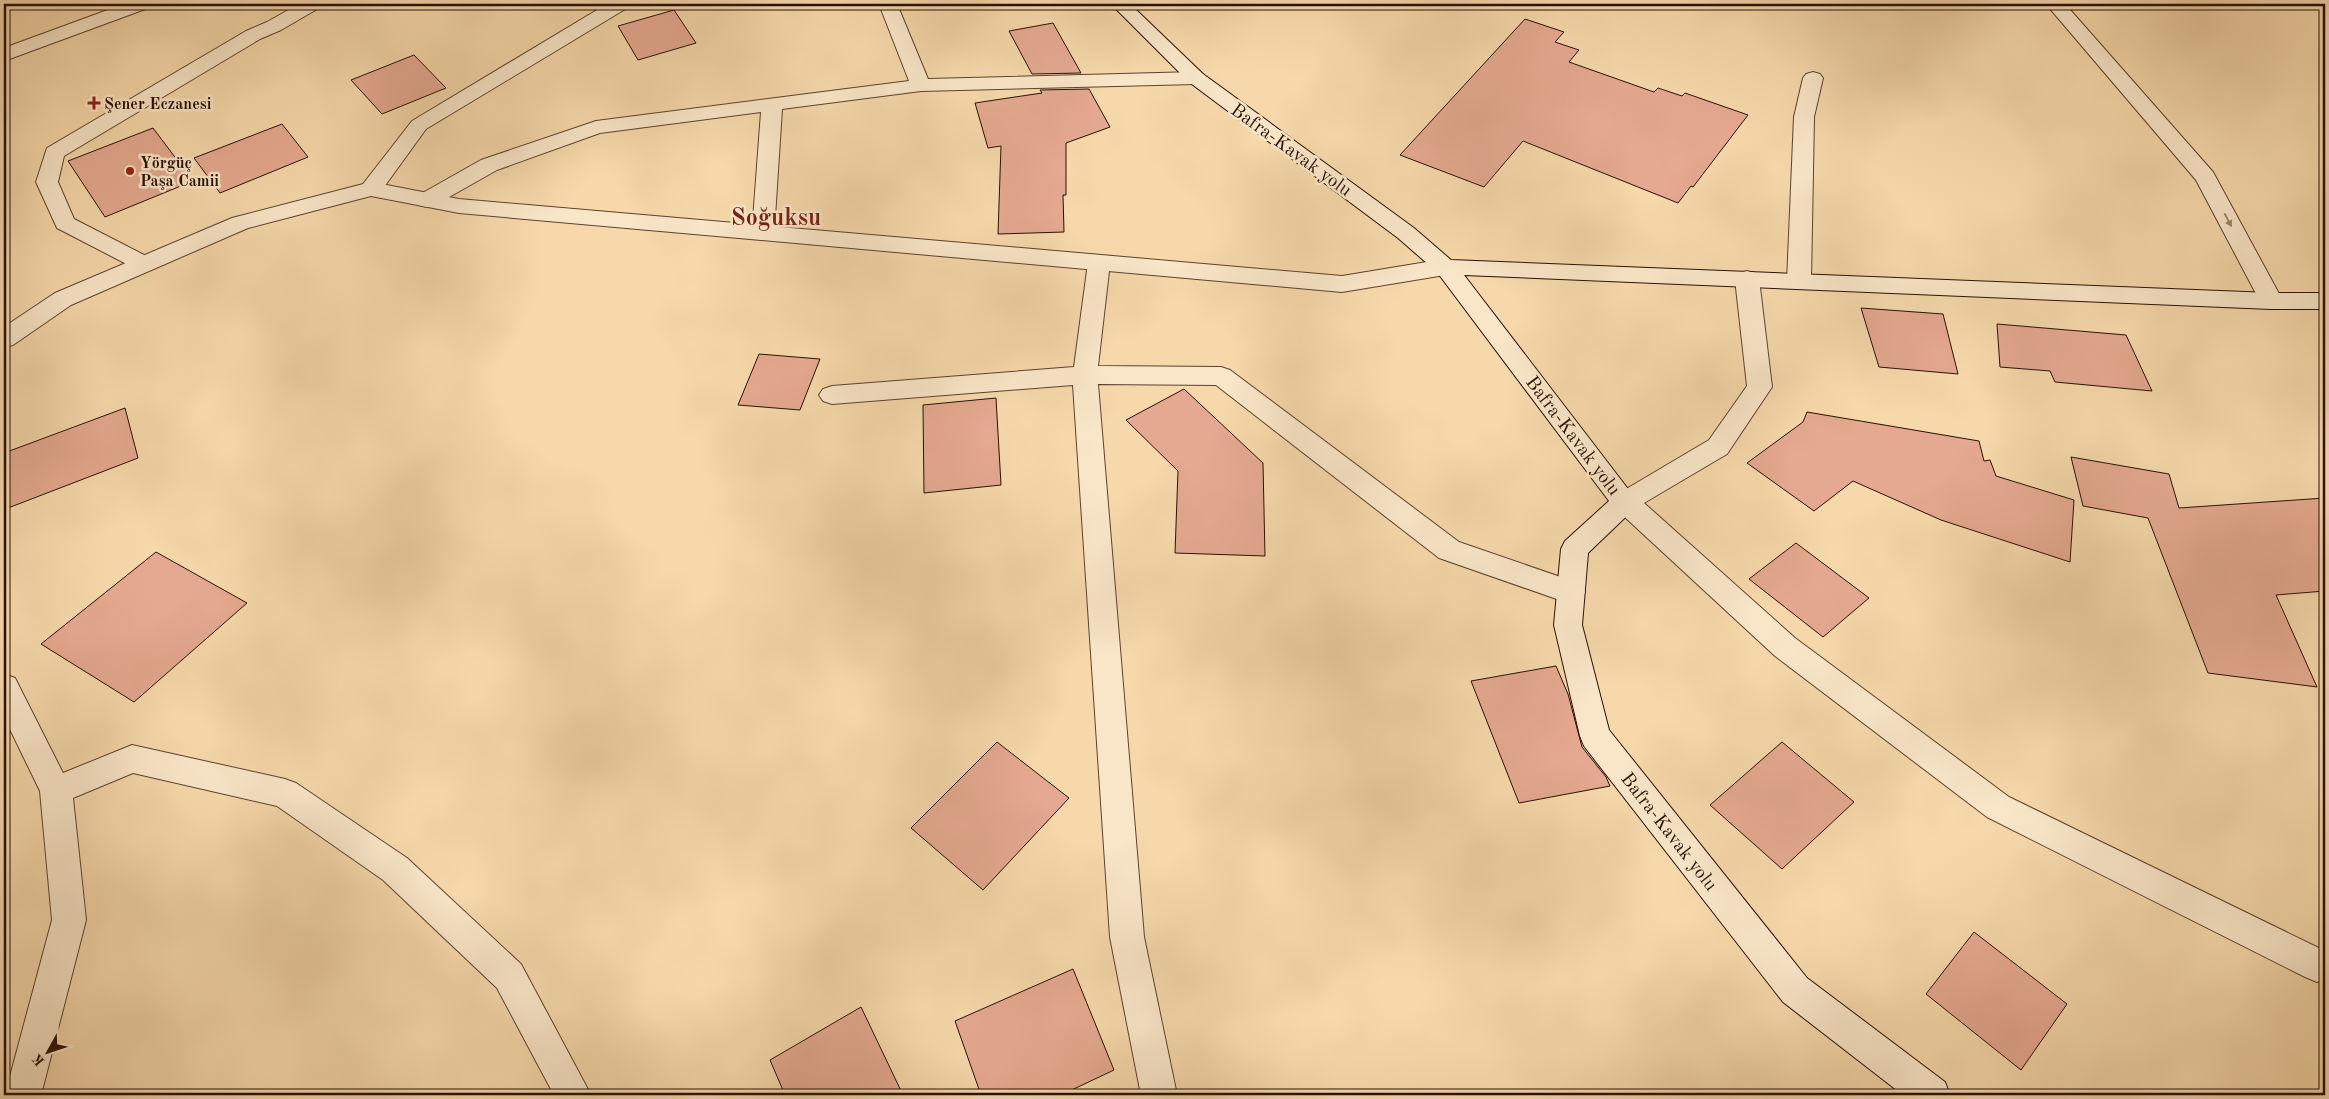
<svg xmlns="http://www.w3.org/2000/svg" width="2329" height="1099" viewBox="0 0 2329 1099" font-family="'Old Standard TT',serif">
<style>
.building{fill:#e4a990;stroke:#291003}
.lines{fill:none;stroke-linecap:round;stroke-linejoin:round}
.minor-casing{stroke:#5c422d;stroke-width:2}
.tertiary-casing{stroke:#5c422d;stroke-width:2}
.secondary-casing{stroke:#291003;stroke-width:2}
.minor{fill:#f9e6c8;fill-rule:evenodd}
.tertiary{fill:#f9e6c8;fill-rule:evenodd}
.secondary{fill:#f9e6c8;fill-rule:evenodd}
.oneway{fill:#9b866f}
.poi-dot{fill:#8f2418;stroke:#f9e6c8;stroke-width:2}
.labels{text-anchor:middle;stroke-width:5;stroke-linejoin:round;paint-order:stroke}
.far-poi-label{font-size:16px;font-weight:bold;fill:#291003;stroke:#f9e6c8;text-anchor:start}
.street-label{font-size:19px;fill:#291003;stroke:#f9e6c8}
.district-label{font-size:24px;font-weight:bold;fill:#7a1f14;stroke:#f9e6c8}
</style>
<rect width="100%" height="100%" fill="#f6d8ab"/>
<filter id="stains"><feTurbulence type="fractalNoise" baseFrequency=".004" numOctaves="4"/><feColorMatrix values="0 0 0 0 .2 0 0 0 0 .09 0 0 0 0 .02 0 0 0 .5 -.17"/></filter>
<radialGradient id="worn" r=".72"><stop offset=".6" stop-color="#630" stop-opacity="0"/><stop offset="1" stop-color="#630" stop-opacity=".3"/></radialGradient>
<g class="building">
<polygon points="674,10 696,43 638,60 618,26"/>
<polygon points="1525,19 1564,32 1555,42 1579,50 1569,62 1654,92 1658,88 1682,96 1685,93 1748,115 1693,187 1691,186 1678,203 1523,141 1484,187 1400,155"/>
<polygon points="1053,23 1081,73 1032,74 1009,31"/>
<polygon points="414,55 446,88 382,114 351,80"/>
<polygon points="1089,89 1110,127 1066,143 1066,195 1063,195 1064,232 998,234 1001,146 988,148 975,103 1042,93 1040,90"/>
<polygon points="282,124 308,157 220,193 194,158"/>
<polygon points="153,128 193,181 105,217 68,161"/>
<polygon points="1861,308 1943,314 1958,374 1879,367"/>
<polygon points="1997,324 2126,335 2152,391 2055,382 2050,371 2000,367"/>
<polygon points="759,354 820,359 800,410 738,405"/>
<polygon points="1184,389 1263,463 1265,556 1175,553 1178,471 1126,420"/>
<polygon points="996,398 1001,485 924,493 923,405"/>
<polygon points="125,408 138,458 8,508 4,482 4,453"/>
<polygon points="1807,412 1979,441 1984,461 1990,460 1996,476 2074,500 2070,562 1941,520 1853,481 1814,511 1747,463 1803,422"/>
<polygon points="2071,457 2169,474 2179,508 2325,498 2325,591 2276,595 2317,687 2208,673 2148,518 2083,506"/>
<polygon points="1796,543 1869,598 1823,637 1749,579"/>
<polygon points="156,552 247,603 134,702 41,644"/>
<polygon points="1556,666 1568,694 1582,747 1606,777 1610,786 1519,803 1471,681"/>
<polygon points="997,742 1069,798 983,890 911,828"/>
<polygon points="1782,742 1854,802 1782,869 1710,805"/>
<polygon points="1974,932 2067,1004 2021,1070 1926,994"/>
<polygon points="1073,969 1114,1070 1061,1095 981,1095 955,1021"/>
<polygon points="861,1007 903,1095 785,1095 770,1060"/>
</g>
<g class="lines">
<g class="minor-casing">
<g id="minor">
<polygon points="124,4 150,4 148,8 4,61 4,48"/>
<polygon points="299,4 321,4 319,8 281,30 260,39 64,156 58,182 74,219 152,259 155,264 152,269 144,272 136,269 57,228 36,182 47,148 246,31 267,22"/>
<polygon points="607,4 629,4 627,8 426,129 379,194 371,196 363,194 360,189 363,184 412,121"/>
<polygon points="879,4 897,4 928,79 1196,72 1203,74 1206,78 1203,82 1196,84 921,91 782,109 774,233 771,238 763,240 755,238 752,233 761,112 600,133 497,170 435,205 427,207 419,205 416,200 419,195 481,160 596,121 909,81"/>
<polygon points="1813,72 1820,74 1823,78 1814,117 1811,281 1807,287 1799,289 1791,287 1787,281 1794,117 1803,78 1806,74"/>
<polygon points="1099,255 1107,258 1110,263 1098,366 1221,367 1230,370 1459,542 1581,584 1585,592 1581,600 1571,604 1439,558 1216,385 1098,384 1144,937 1177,1095 1141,1095 1110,937 1073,385 832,404 823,401 819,395 823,389 832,386 1074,367 1088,263 1091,258"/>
<polygon points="1747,271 1755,273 1759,279 1772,387 1727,454 1644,503 1795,638 2009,797 2325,951 2325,979 2317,982 2305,977 1987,817 1775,656 1616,509 1612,502 1616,495 1709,440 1747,386 1735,279 1739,273"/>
<polygon points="4,674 15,678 63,773 132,745 285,779 296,783 407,858 521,964 591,1095 554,1095 497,988 383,880 277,806 133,773 73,798 86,920 41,1095 5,1095 52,920 40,791 4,717"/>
</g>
</g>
<g class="tertiary-casing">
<g id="tertiary">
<polygon points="2046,4 2065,4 2213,172 2283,301 2279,307 2271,309 2263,307 2196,180"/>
<polygon points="371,182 459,199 1342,276 1445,259 1453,262 1456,267 1453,272 1445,275 1342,292 459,213 371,196 248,228 71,305 13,345 4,347 4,327 55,293 232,218"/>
</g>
</g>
<g class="secondary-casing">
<polygon id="secondary" points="1111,4 1130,4 1203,74 1414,228 1451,260 2271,293 2325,293 2325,309 2271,309 1464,275 1638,502 1634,509 1588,553 1582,625 1609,730 1807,978 1945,1082 1950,1095 1903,1095 1783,1002 1584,746 1580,736 1554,625 1561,549 1565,541 1609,501 1437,272 1398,238 1189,82"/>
</g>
<use href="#minor" class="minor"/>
<use href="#tertiary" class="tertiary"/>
<use href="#secondary" class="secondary"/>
</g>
<defs><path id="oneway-solid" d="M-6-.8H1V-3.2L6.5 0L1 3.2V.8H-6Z" transform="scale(1.25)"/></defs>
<use class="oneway" href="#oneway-solid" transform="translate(2228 220) rotate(62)"/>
<g class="poi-dot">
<path d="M91.5 95.5h5v5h5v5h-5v5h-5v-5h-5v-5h5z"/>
<circle cx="130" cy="171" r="5"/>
</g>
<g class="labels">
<g class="far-poi-label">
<text x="104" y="109">Şener Eczanesi</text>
<text x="140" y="168">Yörgüç<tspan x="140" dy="18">Paşa Camii</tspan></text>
</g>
<g class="street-label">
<text transform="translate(1292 149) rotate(36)" y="7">Bafra-Kavak yolu</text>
<text transform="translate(1574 435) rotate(53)" y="7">Bafra-Kavak yolu</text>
<text transform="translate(1670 831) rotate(52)" y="7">Bafra-Kavak yolu</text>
</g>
<g class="district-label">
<text x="776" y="225">Soğuksu</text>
</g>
</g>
<rect width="2329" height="1099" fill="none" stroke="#f6d8ab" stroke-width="20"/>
<rect x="5" y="5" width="2319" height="1089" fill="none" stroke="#291003" stroke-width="2.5"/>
<rect x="10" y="10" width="2309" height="1079" fill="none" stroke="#291003"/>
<g transform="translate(48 1052) rotate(230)" stroke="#f9e6c8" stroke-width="4" paint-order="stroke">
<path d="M0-4L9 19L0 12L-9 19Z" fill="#291003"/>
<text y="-8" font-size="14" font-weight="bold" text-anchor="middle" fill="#291003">K</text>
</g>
<rect width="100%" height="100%" filter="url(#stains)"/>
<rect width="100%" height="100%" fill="url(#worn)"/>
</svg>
